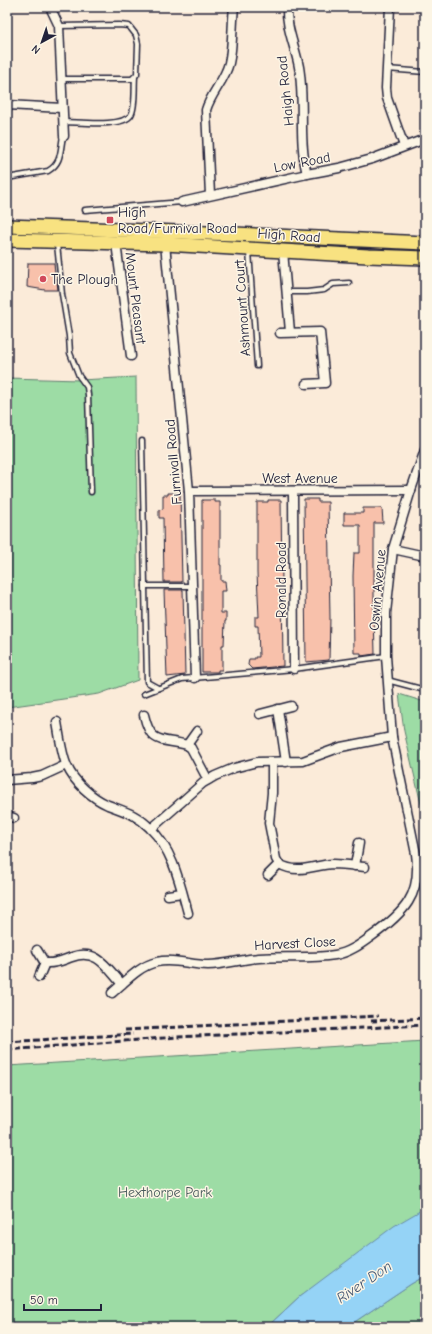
<svg xmlns="http://www.w3.org/2000/svg" width="432" height="1334" viewBox="0 0 432 1334" font-family="'Comic Neue',sans-serif">
<style>
.green{fill:#9ddca5;stroke:#607f70}
.water{fill:#95d3f6;stroke:#678cab}
.building{fill:#f8c1ab;stroke:#22223b}
.lines{fill:none;stroke-linecap:round;stroke-linejoin:round}
.lane-casing{stroke:#22223b;stroke-width:7}
.street-casing{stroke:#22223b;stroke-width:11}
.primary-casing{stroke:#22223b;stroke-width:16}
.lane{stroke:#fcf5e5;stroke-width:4}
.street{stroke:#fcf5e5;stroke-width:8}
.primary{stroke:#f8e281;stroke-width:13}
.rail{stroke:#22223b;stroke-width:3;stroke-dasharray:6 3;stroke-linecap:butt}
.poi-dot{fill:#d1495b;stroke:#fcf5e5;stroke-width:1.5}
.labels{text-anchor:middle;stroke-width:3;stroke-linejoin:round;paint-order:stroke}
.street-label{font-size:14px;fill:#22223b;stroke:#fcf5e5}
.poi-label{font-size:14px;fill:#22223b;stroke:#fcf5e5;text-anchor:start}
.park-label{font-size:14px;fill:#475a5b;stroke:#fcf5e5}
.water-label{font-size:15px;font-style:italic;fill:#445773;stroke:#fcf5e5}
</style>
<rect width="100%" height="100%" fill="#fbebd9"/>
<filter id="ink" filterUnits="userSpaceOnUse"><feTurbulence type="fractalNoise" baseFrequency=".025" numOctaves="2"/><feDisplacementMap in="SourceGraphic" scale="8" xChannelSelector="R" yChannelSelector="G"/><feConvolveMatrix kernelMatrix="1 2 1 2 8 2 1 2 1" color-interpolation-filters="sRGB"/></filter>
<g filter="url(#ink)">
<g class="green">
<polygon points="136,377 138,680 99,694 7,707 7,378 80,380"/>
<polygon points="399,694 425,702 425,821 404,731"/>
<polygon points="425,1041 425,1208 299,1297 267,1327 7,1327 7,1066"/>
<polygon points="425,1276 425,1327 347,1327 411,1284"/>
</g>
<polygon class="water" points="425,1208 425,1276 411,1284 347,1327 267,1327 299,1297 394,1226"/>
<g class="building">
<polygon points="28,263 54,263 55,273 56,273 58,290 45,290 27,287"/>
<polygon points="168,493 180,493 182,582 164,582 163,518 159,518 159,510 163,509 163,495 168,495"/>
<polygon points="304,499 318,499 318,502 328,502 330,618 329,660 306,662"/>
<polygon points="202,500 215,500 215,502 220,502 220,565 221,565 221,581 225,581 226,591 221,591 221,613 226,613 226,621 225,621 224,645 222,645 222,670 218,670 218,672 202,672"/>
<polygon points="268,500 281,500 283,666 252,669 248,665 249,659 255,659 255,657 259,657 258,626 255,626 255,617 259,617 257,573 257,502 268,502"/>
<polygon points="363,508 382,508 383,523 374,523 374,615 375,654 361,656 361,653 354,653 353,576 354,553 360,553 360,525 344,525 344,513 363,513"/>
<polygon points="164,590 183,590 185,675 167,677"/>
</g>
<g class="lines">
<g class="lane-casing">
<g id="lane">
<polyline points="59,26 119,25 129,26 136,35 138,44 137,74 132,79 61,79"/>
<polyline points="387,69 425,72"/>
<path d="M64,122C79,122 122,128 131,115C136,107 134,87 135,77"/>
<path d="M7,178L48,171C62,163 60,151 63,136"/>
<polyline points="85,210 182,202"/>
<polyline points="57,244 62,294 69,336 70,353 79,376 87,387 88,395 91,492"/>
<polyline points="249,251 257,366"/>
<polyline points="287,292 307,292 324,290 333,284 349,283"/>
<polyline points="142,441 147,682 158,688"/>
<polyline points="145,586 192,586"/>
<polyline points="387,680 425,690"/>
<polyline points="144,694 182,679 294,669 386,656"/>
</g>
</g>
<g class="street-casing">
<g id="street">
<polyline points="50,7 59,26 64,136"/>
<path d="M287,7C286,28 295,46 299,67C305,102 298,139 307,174"/>
<polyline points="390,7 386,88 387,98 404,146"/>
<polyline points="7,105 62,108"/>
<path d="M210,195L206,110C211,93 225,80 229,63C233,46 232,24 234,7"/>
<polyline points="182,202 307,174 339,168 372,159 425,139"/>
<polyline points="116,243 131,356"/>
<polyline points="165,244 189,491 195,678"/>
<polyline points="283,251 290,332"/>
<polyline points="280,333 320,332 325,383 306,384"/>
<polyline points="189,491 411,490"/>
<polyline points="293,491 294,669"/>
<polyline points="393,549 425,556"/>
<polyline points="278,709 286,762"/>
<polyline points="260,714 291,706"/>
<path d="M144,715C151,746 162,738 187,745L191,748L208,780"/>
<path d="M57,722C59,733 62,756 67,766C74,782 92,798 108,805C126,812 136,814 150,828C173,850 180,884 188,913"/>
<polyline points="187,745 197,731"/>
<path d="M272,762V793L269,823L276,859L279,864C299,875 313,865 333,864C344,864 355,866 365,867"/>
<polyline points="7,780 32,778 42,776 66,765"/>
<polyline points="7,816 14,818"/>
<polyline points="151,829 203,783 215,776 234,768 257,762 303,761 341,747 392,737"/>
<polyline points="355,866 359,843"/>
<polyline points="268,875 279,864"/>
<polyline points="168,895 182,893"/>
<polyline points="37,950 45,963 39,977"/>
<path d="M45,963C56,964 63,960 72,957C97,948 107,968 122,984"/>
<path d="M112,993C126,981 139,966 157,962C173,958 191,965 208,965C225,965 242,959 259,958C284,956 310,959 335,955C349,953 361,944 372,936C404,913 422,895 416,854L392,737L386,656V613L393,549L411,490L425,450"/>
</g>
</g>
<g class="primary-casing">
<g id="primary">
<polyline points="7,226 235,234 425,243"/>
<polyline points="7,240 165,244 368,256 425,258"/>
</g>
</g>
<use href="#lane" class="lane"/>
<use href="#street" class="street"/>
<use href="#primary" class="primary"/>
<g class="rail">
<polyline points="371,1021 425,1018"/>
<polyline points="125,1030 378,1016"/>
<polyline points="7,1042 133,1034"/>
<polyline points="7,1050 177,1037 425,1025"/>
</g>
</g>
</g>
<g class="poi-dot">
<rect x="106" y="216" width="8" height="8" rx="2"/>
<circle cx="43" cy="279" r="4"/>
</g>
<g class="labels">
<g class="street-label">
<text transform="translate(285 91) rotate(-96)" y="5">Haigh Road</text>
<text transform="translate(302 162) rotate(-11)" y="5">Low Road</text>
<text transform="translate(289 235) rotate(4)" y="5">High Road</text>
<text transform="translate(136 298) rotate(83)" y="5">Mount Pleasant</text>
<text transform="translate(242 308) rotate(-94)" y="5">Ashmount Court</text>
<text transform="translate(173 462) rotate(-95)" y="5">Furnivall Road</text>
<text x="300" y="483">West Avenue</text>
<text transform="translate(281 580) rotate(-90)" y="5">Ronald Road</text>
<text transform="translate(377 590) rotate(-85)" y="5">Oswin Avenue</text>
<text transform="translate(295 943) rotate(-3)" y="5">Harvest Close</text>
</g>
<g class="poi-label">
<text x="118" y="217">High<tspan x="118" dy="16">Road/Furnival Road</tspan></text>
<text x="51" y="284">The Plough</text>
</g>
<g class="park-label">
<text x="165" y="1197">Hexthorpe Park</text>
</g>
<g class="water-label">
<text transform="translate(364 1282) rotate(-34)" y="5">River Don</text>
</g>
</g>
<rect width="432" height="1334" fill="none" stroke="#fcf5e5" stroke-width="24"/>
<rect x="12" y="12" width="408" height="1310" fill="none" stroke="#22223b" stroke-width="1.5" filter="url(#ink)"/>
<g transform="translate(42 42) rotate(220)" stroke="#fcf5e5" stroke-width="3" paint-order="stroke">
<path d="M0-3L7 15L0 10L-7 15Z" fill="#22223b"/>
<text y="-6" font-size="11" font-weight="bold" text-anchor="middle" fill="#22223b">N</text>
</g>
<path d="M24 1304v6h77v-6" fill="none" stroke="#22223b" stroke-width="2"/>
<text x="30" y="1304" font-size="12" fill="#22223b" stroke="#fcf5e5" stroke-width="3" paint-order="stroke">50 m</text>
</svg>
